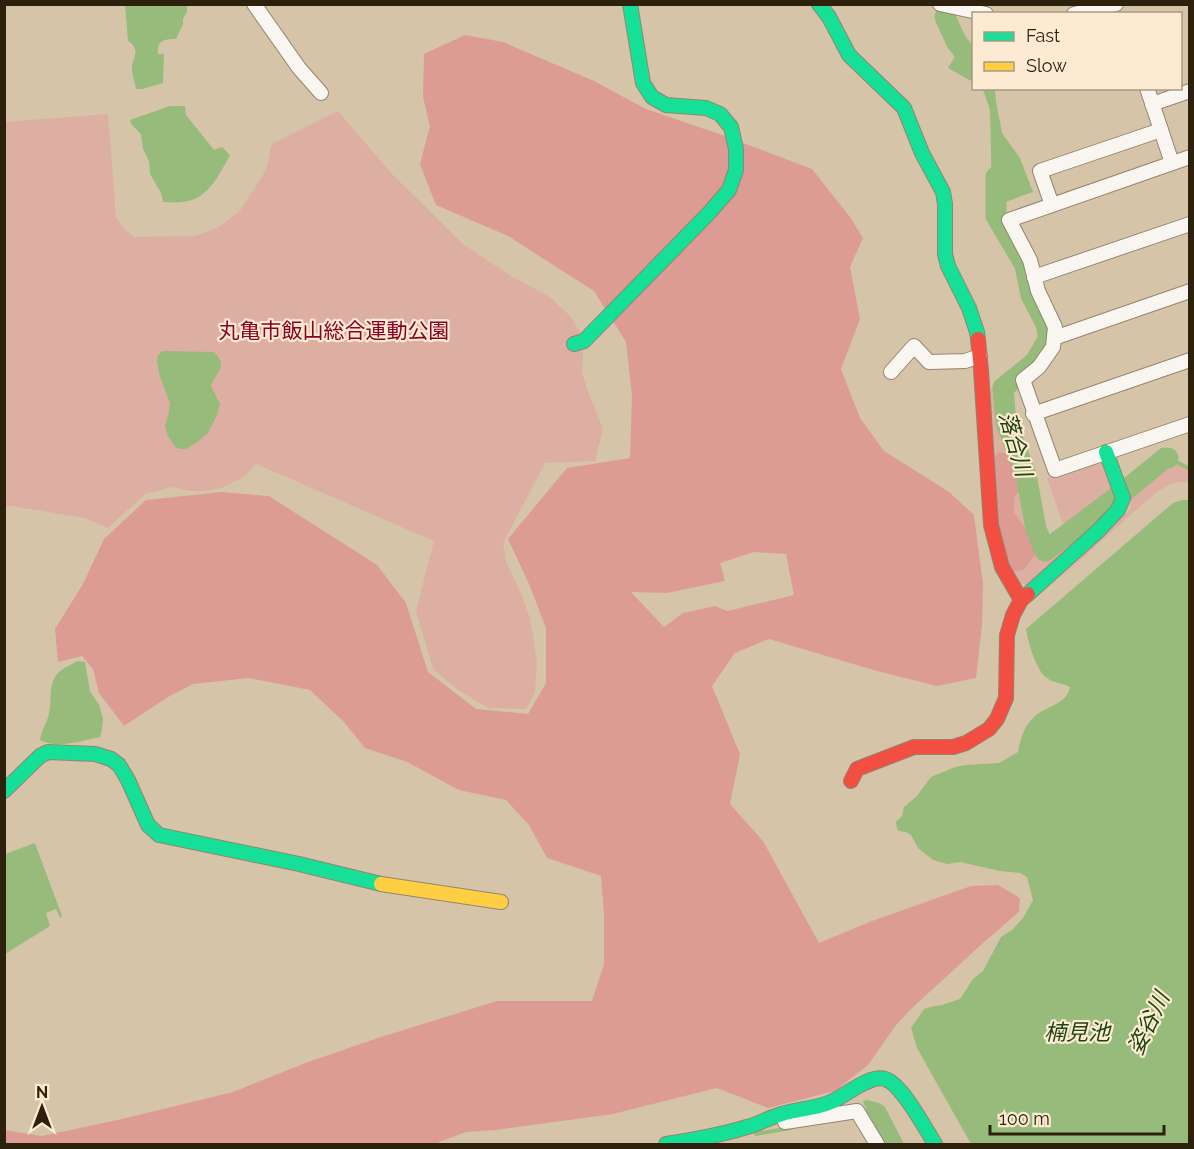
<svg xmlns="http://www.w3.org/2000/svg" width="1194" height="1149" viewBox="0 0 1194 1149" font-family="Raleway,'Noto Sans JP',sans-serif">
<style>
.green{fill:#ddaea2}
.forest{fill:#dd9c93;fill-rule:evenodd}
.water{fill:#97bb7a}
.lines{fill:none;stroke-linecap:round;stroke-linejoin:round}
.stream{stroke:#97bb7a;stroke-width:4}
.river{stroke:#97bb7a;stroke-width:21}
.street-casing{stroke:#93856f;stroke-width:16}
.fast-casing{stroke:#93856f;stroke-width:16}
.slow-casing{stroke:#93856f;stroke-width:16}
.jam-casing{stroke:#93856f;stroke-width:16}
.street{stroke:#f9f6f2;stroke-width:14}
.fast{stroke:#16e098;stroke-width:14}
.slow{stroke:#ffcf43;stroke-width:14}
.jam{stroke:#f24e42;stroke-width:14}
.labels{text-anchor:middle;stroke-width:4.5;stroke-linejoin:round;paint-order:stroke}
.park-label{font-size:21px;fill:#880225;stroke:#fcebd2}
.water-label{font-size:22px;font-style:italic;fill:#1d440b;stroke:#fcebd2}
</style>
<rect width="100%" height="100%" fill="#d6c4a8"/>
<g class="green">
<polygon points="338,111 390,172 463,244 511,276 550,297 571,317 580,332 583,354 582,372 589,395 603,428 595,461 545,463 503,543 506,562 520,591 530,618 537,662 535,693 526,709 488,708 458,690 433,669 416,611 434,541 256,464 244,477 221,488 206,491 190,491 172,487 145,494 108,528 85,518 5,505 5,122 108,114 116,217 123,228 135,237 195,236 219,227 240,211 266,170 272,144"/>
<polygon points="989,387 1001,388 1003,422 1024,478 1035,532 1043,555 1113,504 1027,585 1021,583 1003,560"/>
<polygon points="1100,460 1116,494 1066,533 1047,478"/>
<path d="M1168,460L1189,471V483C1182,481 1174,482 1167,486C1153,494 1139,507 1127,518C1102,540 1078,562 1054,585L1131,508L1128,492L1166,461Z"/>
</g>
<g class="forest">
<path d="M465,35L503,42L594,81L646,109L722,135L812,169L850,217L863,238L850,267L860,319L841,369L860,418L884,451L949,492L974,515L983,584L982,625L976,678L937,686L877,671L769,639L735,653L712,686L740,754L730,804L763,841L819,943L872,921L971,886L998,885L1020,898L1019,912L983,943L911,1009L896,1025L868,1065L835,1091L768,1108L717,1088L613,1114L496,1130L466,1132L434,1144H5L4,1130L42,1136L122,1119L233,1092L308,1062L381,1037L497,1001H592L604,964V915L601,876L547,858L529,825L506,800L459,790L407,762L365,748L344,722L310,690L249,678L193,684L168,697L124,726L99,693L93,669L82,656L58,662L55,629L83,584L104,539L146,500L222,492L269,496L377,565L406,603L428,672L476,709L528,714L546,683V628L529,584L508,539L567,468L630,458L632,396L626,342L594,291L508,236L436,205L420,164L430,126L423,97L424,54ZM754,552L786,554L794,595L727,611L715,606L683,613L664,627L631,592L667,593L725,581L720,563Z"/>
<polygon points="999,452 1012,455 1021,488 1014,498 1014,512 1034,541 1036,554 1023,570 1011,572 996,524 995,457"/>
</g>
<g class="water">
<path d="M125,5H187V12L183,19V24L176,39C164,39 157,40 158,54H164L163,83L142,89H136C135,82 132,75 132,69C132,57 142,51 128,41Z"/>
<polygon points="964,42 973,58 973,82 948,68"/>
<polygon points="981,89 995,89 996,102 1002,133 1020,158 1033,192 994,206 992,197 990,110 984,92"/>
<path d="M170,106H185L186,115L214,150L222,147L230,155C219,175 208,200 182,202C176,203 169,202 163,202L161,193L150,174L149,161L143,149L141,134L131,124L130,120Z"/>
<path d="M163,351L214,352C229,367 216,372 211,386L220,404L217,415L208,433L196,443L186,449H180L175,447L168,436L165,426L169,412L170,403L159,374L157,360L158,355Z"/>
<path d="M1182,500H1190L1189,1144H971L917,1048L911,1028L924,1009L934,1006L942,1005L960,999L973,979L983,971L1001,937L1012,930L1023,918L1033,900L1027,877L1020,873L1000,871L960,862L948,864L940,862L933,860L918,848L911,835L906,832L899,831L897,829L896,822L902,816L904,807L917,796L931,777L955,767L965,765L999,763L1018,752C1020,740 1024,726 1034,717C1045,706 1067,705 1070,687C1063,683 1053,683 1047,678C1036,671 1028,641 1026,629L1173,503Z"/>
<path d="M78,661L85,662L90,691L99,705L103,718L102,730L100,737C81,741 58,749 40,740C41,731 47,723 49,714C52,701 48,683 58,673C63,668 72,664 78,661Z"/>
<polygon points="35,843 62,916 60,918 56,909 46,913 50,926 5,954 5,854"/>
<polygon points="867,1100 879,1103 885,1107 904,1144 883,1144 864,1112 866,1109 863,1101"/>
</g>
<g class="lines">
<g class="stream">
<polyline points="1168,458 1190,469"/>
<polyline points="756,1134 790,1128"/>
</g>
<g class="river">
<polyline points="945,17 956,41 974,65"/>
<polyline points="996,177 996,216 1025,265 1031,295 1046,324 1049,338 1035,362 1003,388 1006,422 1026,475 1036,529 1045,551 1126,490 1165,458 1168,458"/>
</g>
<g class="street-casing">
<g id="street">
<polyline points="254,4 299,68 321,93"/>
<polyline points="940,4 986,14"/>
<polyline points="1074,14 1116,4"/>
<polyline points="1147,88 1172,163"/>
<polyline points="1152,104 1190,91"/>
<polyline points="1190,157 1009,220 1030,260 1038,291 1055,327 1053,347 1039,367 1023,380 1055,470 1190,424"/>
<polyline points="1052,205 1040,171 1161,130"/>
<polyline points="1034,277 1190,224"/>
<polyline points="1054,338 1190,291"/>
<polyline points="891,372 914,346 929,362 965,361 980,356"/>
<polyline points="1033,414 1190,360"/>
<polyline points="785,1122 857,1111 877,1144"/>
</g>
</g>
<g class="fast-casing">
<g id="fast">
<polyline points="819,4 829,17 849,55 904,108 922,153 943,192 945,204 945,254 948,266 969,308 977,332 978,339"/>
<polyline points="574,344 584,341 709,213 729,190 736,170 736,149 731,127 720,114 706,108 666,105 652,97 643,83 630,4"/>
<polyline points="1028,594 1098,531 1118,510 1123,498 1106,452"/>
<polyline points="4,791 40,756 48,752 95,754 111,759 119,765 128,780 148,825 159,835 299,864 381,884"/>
<path d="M666,1144C693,1140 721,1135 747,1127C759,1124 770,1117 782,1114C798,1109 815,1109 831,1102C845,1096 870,1074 885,1079C902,1084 925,1128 935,1144"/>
</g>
</g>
<g class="slow-casing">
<polyline id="slow" points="381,884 501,902"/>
</g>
<g class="jam-casing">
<g id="jam">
<polyline points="978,339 981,370 991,525 1002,567 1021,600 1028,594"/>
<polyline points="851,781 857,769 914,747 953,747 966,743 989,729 997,719 1006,698 1007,635 1013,615 1021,600"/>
</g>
</g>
<use href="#street" class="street"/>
<use href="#fast" class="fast"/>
<use href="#slow" class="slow"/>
<use href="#jam" class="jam"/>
</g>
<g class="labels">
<g class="park-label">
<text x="334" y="338">丸亀市飯山総合運動公園</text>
</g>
<g class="water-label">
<text transform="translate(1016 444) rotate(74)" y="8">落合川</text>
<text transform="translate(1148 1023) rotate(-64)" y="8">姿谷川</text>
<text x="1077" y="1040">楠見池</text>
</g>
</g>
<rect width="1194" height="1149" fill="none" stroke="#2d210d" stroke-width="12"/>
<rect x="972" y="12" width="210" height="78" fill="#fcebd2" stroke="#a99a83" stroke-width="1.5"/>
<rect x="984" y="32" width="30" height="9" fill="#16e098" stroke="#a99a83" stroke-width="1.5"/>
<text x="1026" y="42" font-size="18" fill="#2d210d">Fast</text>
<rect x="984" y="62" width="30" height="9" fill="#ffcf43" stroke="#a99a83" stroke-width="1.5"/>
<text x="1026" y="72" font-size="18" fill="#2d210d">Slow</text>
<g transform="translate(42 1107)" stroke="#fcebd2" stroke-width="4.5" paint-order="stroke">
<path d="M0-4.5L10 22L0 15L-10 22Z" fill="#2d210d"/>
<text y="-9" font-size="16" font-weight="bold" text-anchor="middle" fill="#2d210d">N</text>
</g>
<path d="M990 1125v9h174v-9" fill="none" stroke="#2d210d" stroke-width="3"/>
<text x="999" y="1125" font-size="18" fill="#2d210d" stroke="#fcebd2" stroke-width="4.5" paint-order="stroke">100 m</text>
</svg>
